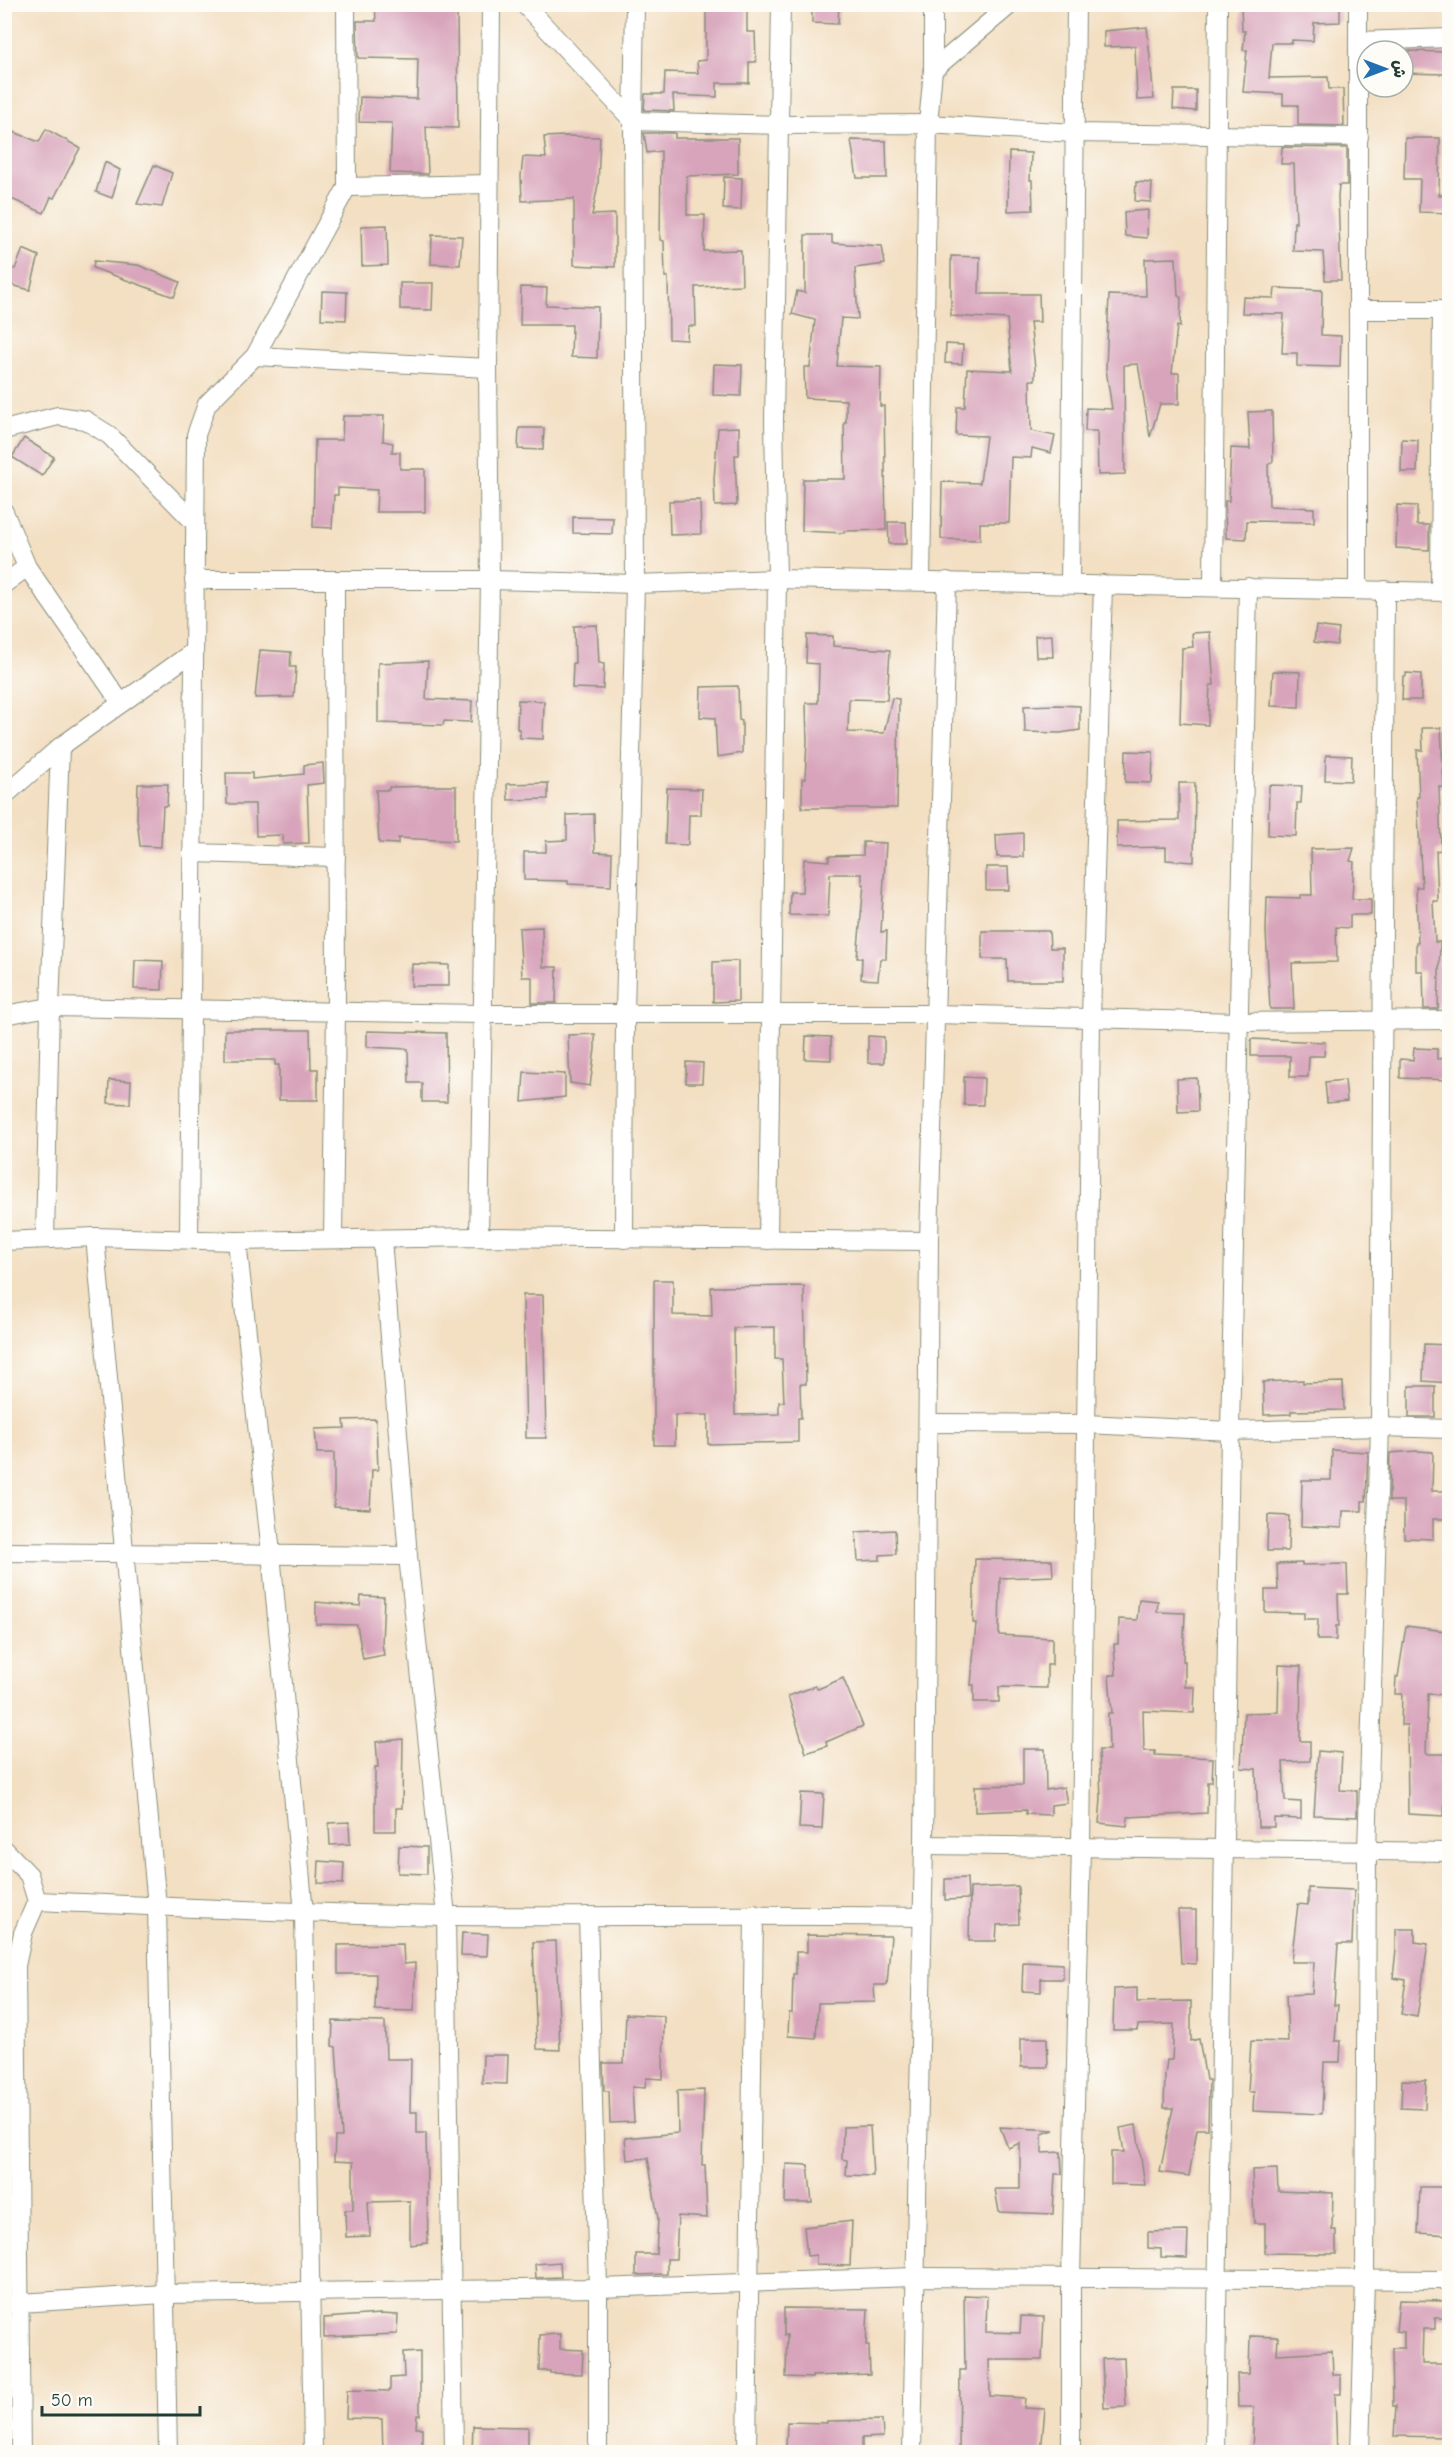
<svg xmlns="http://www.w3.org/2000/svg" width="1454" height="2457" viewBox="0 0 1454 2457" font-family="'Comic Neue','Playpen Sans Arabic',sans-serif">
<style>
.building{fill:#d8a4bb;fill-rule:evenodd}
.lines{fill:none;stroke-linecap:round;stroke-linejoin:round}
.minor-casing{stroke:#898e7b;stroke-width:20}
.minor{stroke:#fff;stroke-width:18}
</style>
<rect width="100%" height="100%" fill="#fdfcf7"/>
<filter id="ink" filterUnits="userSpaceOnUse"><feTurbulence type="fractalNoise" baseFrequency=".0167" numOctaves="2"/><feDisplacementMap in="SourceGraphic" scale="12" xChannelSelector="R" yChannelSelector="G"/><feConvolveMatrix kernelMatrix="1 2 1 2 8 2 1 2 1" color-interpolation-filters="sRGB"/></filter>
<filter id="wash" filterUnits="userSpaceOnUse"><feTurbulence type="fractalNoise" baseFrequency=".008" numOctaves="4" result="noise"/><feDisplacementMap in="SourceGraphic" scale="24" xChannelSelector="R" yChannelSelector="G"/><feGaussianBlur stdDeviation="1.35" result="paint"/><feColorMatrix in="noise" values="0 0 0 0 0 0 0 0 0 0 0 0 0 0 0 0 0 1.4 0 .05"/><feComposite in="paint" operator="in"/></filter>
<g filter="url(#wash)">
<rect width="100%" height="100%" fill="#f3dfc2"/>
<g id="blocks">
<g class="building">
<polygon points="375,4 457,4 458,128 426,127 428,174 390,173 392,123 359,122 360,97 417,99 418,59 358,58 357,21 376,21"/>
<polygon points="706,4 747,4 747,32 755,32 756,62 749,62 749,83 717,83 717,97 673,95 674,111 644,110 645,94 664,94 665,72 698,73 697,61 706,60"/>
<polygon points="812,4 839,4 838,24 812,23"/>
<polygon points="1241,4 1340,4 1340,22 1314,23 1313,41 1292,40 1292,43 1272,43 1269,78 1328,77 1329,89 1343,89 1344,126 1298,125 1298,105 1283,105 1283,94 1243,92 1247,50 1243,50 1245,31 1242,31"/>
<polygon points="1147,27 1154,99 1137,100 1135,46 1104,47 1104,31"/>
<polygon points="1405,51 1447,52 1446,74 1404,73"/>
<polygon points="1174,90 1196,90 1196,111 1173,109"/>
<polygon points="4,128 39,142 46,129 80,148 54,198 51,197 44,213 4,196"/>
<polygon points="644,133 675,133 675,138 738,138 738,174 687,176 687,215 705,215 704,251 741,250 742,285 695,287 696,326 688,326 687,340 669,339 668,277 665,277 664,241 660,240 661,151 647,153"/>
<polygon points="565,136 600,137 598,185 592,215 615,214 615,267 574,265 574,199 522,201 521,176 523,157 546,158 544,137"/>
<polygon points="1405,138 1440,138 1439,195 1449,195 1449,213 1419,212 1420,179 1404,179"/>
<polygon points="851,140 886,141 887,178 857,178"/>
<polygon points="1282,147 1347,148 1347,185 1339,185 1338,196 1341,280 1325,280 1323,252 1293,251 1294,222 1296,223 1294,164 1281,164"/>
<polygon points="1009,152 1031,153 1030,180 1032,180 1033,210 1008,211"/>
<polygon points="105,162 120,170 112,198 96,192"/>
<polygon points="154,165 172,173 162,207 137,204"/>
<polygon points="724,177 742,178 741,210 723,209"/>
<polygon points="1136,182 1152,183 1151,202 1135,201"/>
<polygon points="1148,210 1147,238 1125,236 1124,212"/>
<polygon points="387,225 388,265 362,266 361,226"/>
<polygon points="432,235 462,236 460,265 431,264"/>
<polygon points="805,235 832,235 832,243 882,246 885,264 855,268 858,319 841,318 837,366 881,367 880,406 884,406 886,530 844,531 844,533 802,531 803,479 845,479 844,422 846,422 846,400 805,398 804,367 810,367 815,320 792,314 797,291 805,293"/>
<polygon points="23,249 39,256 30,290 4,283 4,267 15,269"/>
<polygon points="951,256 980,257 979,294 1039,294 1040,322 1030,322 1035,368 1035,380 1030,380 1031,431 1055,436 1051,453 1032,448 1031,458 1011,457 1009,523 980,523 980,540 941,539 942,482 980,483 986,436 956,435 957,407 965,407 967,369 1012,371 1007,319 951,316"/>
<polygon points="1176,258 1178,296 1181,297 1180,327 1177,326 1172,373 1179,373 1179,404 1160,404 1150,437 1138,364 1124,365 1125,474 1098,475 1097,431 1085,431 1086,408 1112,409 1106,369 1109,295 1146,296 1145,259"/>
<polygon points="94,261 138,265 180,282 174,297 93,268"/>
<polygon points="400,283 433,283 432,310 400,309"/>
<polygon points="521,287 547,288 546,305 598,307 597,358 571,357 572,325 520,325"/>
<polygon points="1275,288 1322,290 1321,335 1341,336 1340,367 1297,366 1297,353 1282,353 1284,314 1242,313 1243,297 1274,298"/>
<polygon points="322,291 347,292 346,320 321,319"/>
<polygon points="946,344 963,345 962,364 945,363"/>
<polygon points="714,364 742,365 741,396 713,395"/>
<polygon points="1272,411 1273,461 1268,465 1269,506 1314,508 1314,522 1247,521 1246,539 1226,538 1225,501 1229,501 1231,448 1250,449 1248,412"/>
<polygon points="343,416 384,416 383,441 393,443 392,452 400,452 400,469 425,469 425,512 376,512 377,490 338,488 338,495 334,495 332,528 313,527 315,440 342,440"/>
<polygon points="739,427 739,455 735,455 737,505 715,506 714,479 718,428"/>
<polygon points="519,428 544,428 543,450 518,449"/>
<polygon points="24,438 54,457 42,476 12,457"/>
<polygon points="1402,439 1418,440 1417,472 1401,472"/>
<polygon points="700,500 701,534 670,535 669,501"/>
<polygon points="1397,505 1417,506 1417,525 1429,525 1429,550 1396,548"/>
<polygon points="573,517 613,518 612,534 573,533"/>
<polygon points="888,522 906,522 907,544 889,544"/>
<polygon points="597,625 599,663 604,664 603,689 572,688 573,663 575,663 574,626"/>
<polygon points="1316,626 1339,629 1337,645 1314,642"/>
<polygon points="1210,632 1214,685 1210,685 1208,725 1180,723 1182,648 1193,647 1192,633"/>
<polygon points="807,635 833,636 833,646 890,650 887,700 849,699 848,732 884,733 892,698 899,699 897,808 802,808 802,779 805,779 807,741 806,703 818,703 819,664 806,663"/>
<polygon points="1052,635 1053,657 1036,657 1035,636"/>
<polygon points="260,650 291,652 290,667 296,667 294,697 255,698"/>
<polygon points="428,661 426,699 472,701 471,722 444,721 443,725 378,723 378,663"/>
<polygon points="1273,671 1300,672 1299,707 1271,706"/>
<polygon points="1406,673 1421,674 1421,700 1402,700 1403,676 1406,676"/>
<polygon points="738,686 739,720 742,721 742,753 717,757 715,718 700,717 701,687"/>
<polygon points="518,700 544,701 543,739 520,738 520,729 517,729"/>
<polygon points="1058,705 1080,706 1080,730 1060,733 1025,732 1024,706"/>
<polygon points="1422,728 1441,728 1444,787 1439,787 1441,850 1436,851 1438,901 1433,901 1435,942 1440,942 1438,1009 1424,1009 1423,971 1416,971 1416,942 1418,942 1416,887 1422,887 1417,797 1419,797 1417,750 1423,750"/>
<polygon points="1126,751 1153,752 1152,783 1125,782"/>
<polygon points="1326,755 1352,756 1351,781 1325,780"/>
<polygon points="323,763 324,783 307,785 309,843 283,844 283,835 256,836 255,804 227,804 226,773 252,773 252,779 304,774 304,765"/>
<polygon points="548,783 548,799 508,800 507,784"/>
<polygon points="1179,783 1195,783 1194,862 1166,860 1166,847 1117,848 1117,821 1179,820"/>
<polygon points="138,784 168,784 167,806 163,806 161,847 140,846 137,818"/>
<polygon points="1269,785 1302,786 1301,803 1297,803 1296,836 1268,835"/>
<polygon points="439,786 456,786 456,841 398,838 398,844 379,843 376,790 389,790 389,787"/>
<polygon points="667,788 702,789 701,815 689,815 688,845 665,844"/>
<polygon points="594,814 595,852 612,853 611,886 568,884 568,881 524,880 524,852 546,852 546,841 567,840 567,815"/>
<polygon points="1023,833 1023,857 997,857 996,835"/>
<polygon points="863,842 886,843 881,932 887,931 886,959 880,959 878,980 861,979 862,958 857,958 864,884 862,884 862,874 830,874 828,916 789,915 790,892 802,892 804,859 829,861 829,856 863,855"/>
<polygon points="1354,848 1350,861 1354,862 1352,899 1371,899 1371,915 1350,915 1350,928 1336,927 1337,962 1292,963 1294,1009 1270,1009 1266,931 1267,897 1300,898 1300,895 1312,895 1311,849"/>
<polygon points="986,867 1008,867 1009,890 986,890"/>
<polygon points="542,927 543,967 557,967 556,1003 532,1003 532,977 522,977 519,928"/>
<polygon points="982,931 1049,931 1050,948 1063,948 1063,981 1008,981 1007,959 982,959"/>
<polygon points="135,960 163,961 162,990 134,989"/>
<polygon points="738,961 738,1001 713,1002 713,962"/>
<polygon points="412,964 449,965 449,986 411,986"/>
<polygon points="225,1030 310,1030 311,1069 318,1069 318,1100 279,1100 279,1065 275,1065 275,1060 225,1060"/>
<polygon points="367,1031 446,1033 447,1102 422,1102 422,1083 409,1083 408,1049 367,1047"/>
<polygon points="595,1034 595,1049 590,1086 570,1083 568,1035"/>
<polygon points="806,1036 831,1037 831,1060 805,1059"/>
<polygon points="868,1036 884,1037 884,1063 868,1063"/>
<polygon points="1251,1039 1325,1042 1324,1056 1309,1056 1308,1077 1290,1077 1290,1056 1251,1056"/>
<polygon points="1414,1048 1437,1049 1437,1059 1449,1058 1449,1080 1400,1078 1400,1059 1413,1060"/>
<polygon points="686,1062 703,1063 702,1083 686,1083"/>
<polygon points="524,1072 565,1074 565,1097 522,1102"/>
<polygon points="964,1077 984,1078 983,1105 964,1105"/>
<polygon points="1197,1078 1198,1111 1178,1112 1177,1079"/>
<polygon points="109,1080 131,1081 130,1104 108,1103"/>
<polygon points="1345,1080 1347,1101 1327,1103 1325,1082"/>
<path d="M654,1280H673V1315L712,1316L711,1287L804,1286L806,1384H800L801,1418H798V1442L708,1444V1415H675V1445H654ZM775,1327V1359H782L784,1402H779V1414L735,1415L734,1328Z"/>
<polygon points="523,1295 543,1295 546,1438 526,1438"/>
<polygon points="1424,1344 1449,1345 1449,1383 1423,1381"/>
<polygon points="1303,1380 1303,1383 1343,1382 1344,1410 1291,1411 1291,1414 1264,1415 1263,1382"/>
<rect x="1409" y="1386" width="26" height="31"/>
<polygon points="376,1419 378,1470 372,1470 370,1509 334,1507 334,1453 317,1453 315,1429 345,1428 344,1420"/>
<polygon points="1332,1450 1368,1452 1366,1501 1362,1501 1362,1511 1343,1511 1342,1528 1301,1526 1302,1480 1331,1480"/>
<polygon points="1417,1451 1433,1452 1432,1491 1446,1491 1445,1519 1433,1519 1433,1539 1404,1538 1404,1501 1389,1501 1390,1453"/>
<polygon points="1268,1515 1289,1516 1288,1551 1267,1551"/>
<polygon points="895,1530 896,1554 880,1555 880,1560 858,1561 856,1532"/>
<polygon points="975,1559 1052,1560 1053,1576 1000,1578 999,1635 1052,1638 1052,1665 1047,1665 1047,1688 999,1687 999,1702 974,1702 974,1685 971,1685 976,1623 973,1623"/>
<polygon points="1302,1563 1302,1565 1347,1564 1348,1594 1338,1594 1339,1626 1336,1626 1336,1640 1317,1640 1318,1619 1304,1619 1304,1613 1265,1612 1265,1590 1278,1590 1277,1564"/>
<polygon points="361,1596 384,1597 382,1644 384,1655 363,1659 357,1625 316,1624 316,1602 360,1606"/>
<polygon points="1139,1599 1158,1601 1157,1612 1185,1613 1183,1661 1185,1661 1185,1687 1195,1687 1194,1713 1143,1711 1144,1751 1155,1751 1155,1755 1213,1758 1212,1782 1208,1782 1207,1813 1128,1817 1127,1826 1099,1823 1101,1799 1099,1750 1109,1750 1108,1713 1112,1713 1109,1675 1116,1675 1114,1644 1118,1644 1119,1619 1137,1620"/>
<polygon points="1406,1626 1445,1631 1444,1640 1449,1640 1449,1695 1428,1694 1426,1754 1444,1754 1444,1782 1446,1782 1444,1816 1408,1814 1407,1725 1401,1725 1402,1694 1395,1694 1396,1677 1398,1677"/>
<polygon points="1279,1665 1301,1666 1300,1741 1310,1741 1310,1761 1283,1762 1285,1801 1301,1802 1301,1819 1274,1818 1274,1827 1258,1827 1256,1769 1241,1768 1244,1713 1278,1712"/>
<polygon points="843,1678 863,1726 826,1742 827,1746 806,1753 788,1696 816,1686 818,1689"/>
<polygon points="403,1739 402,1808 396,1808 396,1831 375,1831 375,1767 378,1767 376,1742"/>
<polygon points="1023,1749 1045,1749 1046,1790 1064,1787 1067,1803 1051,1805 1051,1815 1026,1814 1026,1810 975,1812 975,1786 1023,1785"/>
<polygon points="1318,1751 1342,1753 1340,1790 1357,1791 1357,1817 1314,1815"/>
<polygon points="801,1793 824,1794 822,1829 799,1828"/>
<polygon points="349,1822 350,1844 330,1845 329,1823"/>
<polygon points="399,1846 427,1847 427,1874 398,1873"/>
<polygon points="319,1861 344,1863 343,1884 318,1883"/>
<polygon points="967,1878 968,1899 945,1900 945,1879"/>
<polygon points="1018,1886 1019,1924 997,1925 996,1941 969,1941 970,1888"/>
<polygon points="1308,1888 1354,1890 1352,1944 1338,1944 1334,2005 1338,2005 1335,2041 1341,2041 1340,2062 1324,2062 1322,2114 1253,2111 1254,2092 1248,2092 1251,2041 1288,2042 1286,1995 1312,1994 1314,1962 1291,1962 1298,1904 1308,1905"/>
<polygon points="1178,1910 1196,1910 1196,1964 1181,1963"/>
<polygon points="1396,1929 1415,1929 1415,1942 1428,1944 1417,2017 1401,2014 1406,1980 1393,1978 1396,1949"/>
<polygon points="462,1933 488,1934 487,1956 461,1955"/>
<polygon points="807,1935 891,1936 887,1985 874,1985 875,2002 818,2003 816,2038 788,2036 789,2013 792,2013 793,1974 796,1974 796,1952 807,1952"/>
<polygon points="556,1941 560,2050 537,2049 533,1942"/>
<polygon points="403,1944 404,1964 415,1963 414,2011 375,2010 376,1974 338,1974 338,1945"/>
<polygon points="1023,1962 1063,1964 1063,1979 1041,1979 1041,1992 1022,1991"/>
<polygon points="1137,1988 1137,2002 1191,2001 1191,2041 1199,2039 1206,2080 1209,2080 1208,2129 1197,2129 1189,2176 1160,2172 1173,2108 1164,2108 1165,2075 1167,2060 1172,2060 1174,2024 1138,2025 1137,2030 1113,2030 1114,1989"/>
<polygon points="626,2014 664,2016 663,2079 646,2078 645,2088 632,2087 634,2122 610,2123 609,2091 604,2091 603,2063 624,2063"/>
<polygon points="333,2021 385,2022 386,2059 411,2059 410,2112 417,2112 417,2133 426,2133 428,2243 410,2245 410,2201 368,2202 370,2236 346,2237 345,2210 353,2210 353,2162 334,2161 335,2137 342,2137 336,2047 332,2046"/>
<polygon points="1021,2038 1047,2038 1048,2067 1021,2067"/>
<polygon points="483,2055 508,2055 507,2084 482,2083"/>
<polygon points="1402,2080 1426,2081 1425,2109 1401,2108"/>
<polygon points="704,2090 702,2165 705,2165 707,2218 678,2216 676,2259 667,2259 667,2274 636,2275 636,2254 656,2254 658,2219 648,2158 627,2160 625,2138 678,2133 677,2091"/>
<polygon points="1136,2125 1145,2185 1111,2184 1111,2152 1124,2152 1120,2128"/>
<polygon points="870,2126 873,2176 846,2175 847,2160 842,2159 843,2127"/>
<polygon points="1000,2127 1054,2130 1042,2134 1042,2153 1061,2152 1062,2174 1055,2174 1053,2214 999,2212 995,2189 1020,2189 1020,2143 1008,2148"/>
<polygon points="786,2164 808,2165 812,2203 785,2203"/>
<polygon points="1277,2169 1278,2191 1333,2193 1332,2230 1336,2230 1336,2254 1265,2253 1265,2223 1254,2223 1252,2170"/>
<polygon points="1420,2187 1449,2187 1449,2235 1418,2233"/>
<polygon points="852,2221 850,2266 816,2265 816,2255 807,2256 804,2227"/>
<polygon points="1188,2231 1187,2258 1161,2257 1161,2249 1148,2248 1148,2232"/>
<polygon points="560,2262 561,2277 536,2278 535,2264"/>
<polygon points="964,2295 987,2296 986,2332 1020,2333 1021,2316 1044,2317 1042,2360 989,2360 990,2396 1025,2398 1024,2408 1045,2409 1041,2452 959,2452 960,2370 965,2370"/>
<polygon points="1399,2300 1447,2301 1447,2318 1435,2318 1435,2329 1423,2329 1422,2364 1446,2364 1446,2377 1449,2377 1449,2437 1394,2436 1396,2406 1393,2406 1392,2348 1404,2348 1404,2332 1396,2331"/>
<polygon points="784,2308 868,2309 866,2346 869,2346 870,2374 812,2376 812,2378 786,2377 787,2335 784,2335"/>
<polygon points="380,2314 398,2315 397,2334 324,2337 324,2318"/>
<polygon points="560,2334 560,2349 583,2350 582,2374 550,2373 550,2371 539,2371 540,2335"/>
<polygon points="1250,2336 1278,2337 1277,2354 1332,2351 1333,2375 1341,2375 1341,2394 1335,2394 1337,2452 1252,2452 1254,2407 1238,2407 1237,2374 1249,2374"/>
<polygon points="420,2352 420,2415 417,2415 416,2428 422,2428 422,2452 383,2452 382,2419 346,2418 347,2390 390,2391 390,2378 404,2377 403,2353"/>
<polygon points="1124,2358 1126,2407 1104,2408 1102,2359"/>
<polygon points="882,2420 883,2437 862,2438 862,2452 838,2452 838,2445 816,2448 786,2447 787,2422 827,2423 827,2421"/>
<polygon points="473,2426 528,2427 528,2452 472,2452"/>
</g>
</g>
</g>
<g filter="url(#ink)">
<use href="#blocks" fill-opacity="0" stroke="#898e7b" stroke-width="1.5"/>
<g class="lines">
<g class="minor-casing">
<g id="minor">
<polyline points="346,4 347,187 488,184"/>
<polyline points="524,4 633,121 779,125 928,124 1074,133 1359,137"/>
<polyline points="1358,41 1450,38"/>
<polyline points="933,70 1011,4"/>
<polyline points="1358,310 1450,310"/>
<polyline points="255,356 488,368"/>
<polyline points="4,430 58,416 85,420 109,435 194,522"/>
<polyline points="4,512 27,567 121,703"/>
<polyline points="194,580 490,580 635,584 777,579 1450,592"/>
<polyline points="921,581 928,124 933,70 933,4"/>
<polyline points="4,584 27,567"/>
<polyline points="1070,584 1076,4"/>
<polyline points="1213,586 1218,4"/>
<polyline points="1358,589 1358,4"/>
<polyline points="1440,591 1442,310"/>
<polyline points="4,796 60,747 193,652"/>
<polyline points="192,853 336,857"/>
<polyline points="4,1015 50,1007 482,1014 935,1014 1239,1022 1450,1020"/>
<polyline points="95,1237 157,1906 168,2452"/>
<polyline points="479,1237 490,580 488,368 491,4"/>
<polyline points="189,1238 196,435 207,404 255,356 347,187"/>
<polyline points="333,1238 336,1010 335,580"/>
<polyline points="45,1239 50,1007 60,747"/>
<polyline points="382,1239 408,1556 446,1916 454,2452"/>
<polyline points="624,1239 625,1014 635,584 633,121 635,4"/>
<polyline points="768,1240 777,579 774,421 781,4"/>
<polyline points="4,1241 95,1237 237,1241 479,1237 929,1241"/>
<polyline points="237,1241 271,1553 304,1913 313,2452"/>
<polyline points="929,1423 1086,1424 1230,1431 1380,1427 1450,1429"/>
<polyline points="4,1552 408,1556"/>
<polyline points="924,1845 1450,1852"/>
<polyline points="4,1849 29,1875 37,1901 23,1933 16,1966 21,2452"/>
<path d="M37,1901C173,1907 309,1914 445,1916C604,1917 763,1914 921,1917"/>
<polyline points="588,1916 598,2288 598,2452"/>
<polyline points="4,2304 164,2294 598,2288 914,2277 1450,2280"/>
<polyline points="747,2452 754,1914"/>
<polyline points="912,2452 924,1845 929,1241 947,581"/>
<polyline points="1071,2452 1071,2278 1081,1847 1091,1019 1103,584"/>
<polyline points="1215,2452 1230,1431 1248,587"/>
<polyline points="1360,2452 1365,2279 1367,1851 1380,1427 1385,590"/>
</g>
</g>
<use href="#minor" class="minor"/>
</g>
</g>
<rect width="1454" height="2457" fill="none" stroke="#fdfcf7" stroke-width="24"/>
<g transform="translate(1385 69) rotate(90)"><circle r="28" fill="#fdfcf7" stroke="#a4b0a9" stroke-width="1.5"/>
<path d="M0-4.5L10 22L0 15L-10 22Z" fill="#1f6fb2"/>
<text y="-9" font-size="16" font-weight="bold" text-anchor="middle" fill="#1f3d34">ش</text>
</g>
<path d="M42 2406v9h158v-9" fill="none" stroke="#1f3d34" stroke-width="3"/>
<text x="51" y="2406" font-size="18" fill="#1f3d34" stroke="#fdfcf7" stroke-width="4.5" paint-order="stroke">50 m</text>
</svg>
